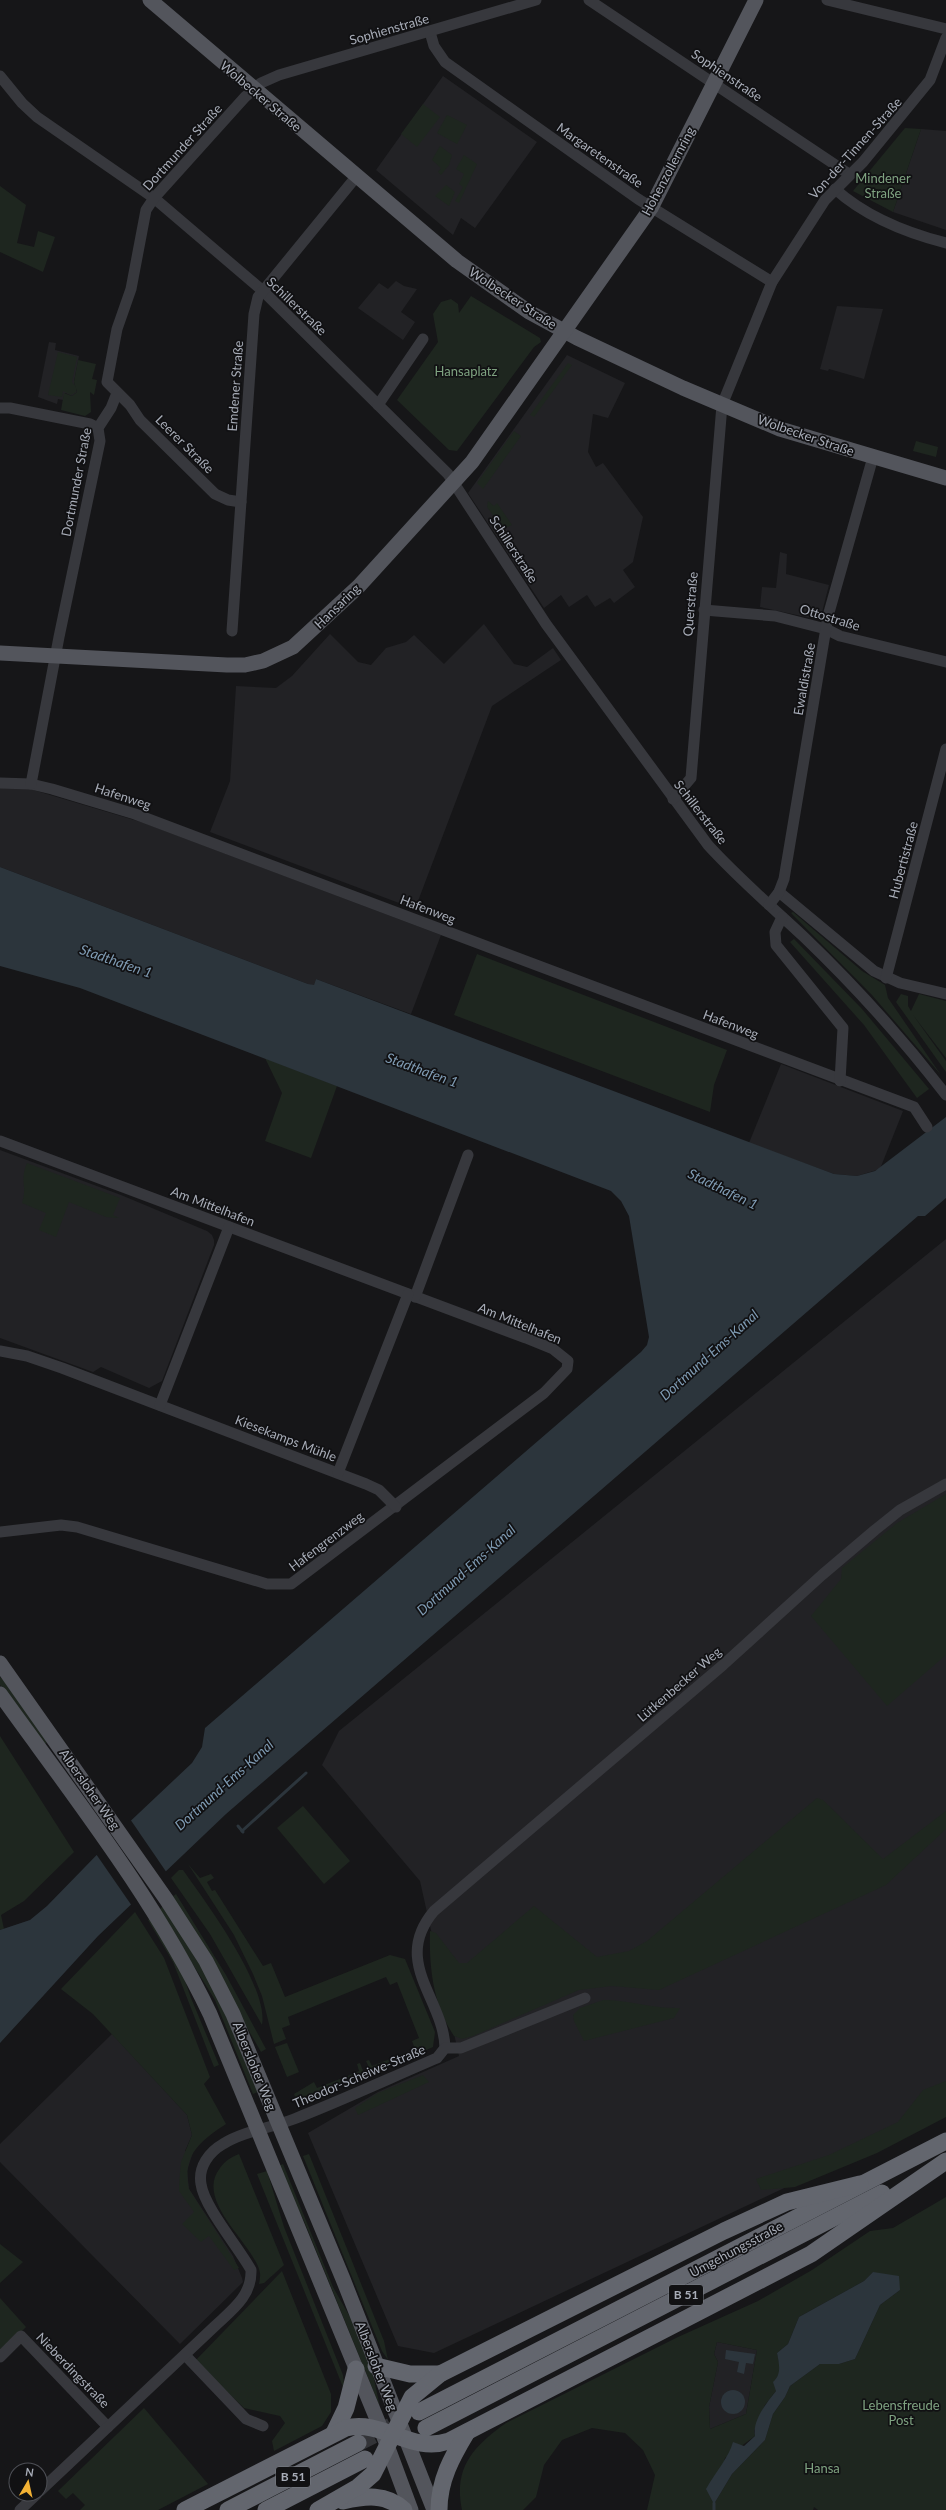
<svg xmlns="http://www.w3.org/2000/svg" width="946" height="2510" viewBox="0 0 946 2510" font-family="Lato,sans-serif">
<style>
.built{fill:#222225}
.green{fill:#1e261f;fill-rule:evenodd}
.water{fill:#2c353c}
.pier{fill:#161618}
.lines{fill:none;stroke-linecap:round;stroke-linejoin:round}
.stream{stroke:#2c353c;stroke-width:3}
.highway-tunnel{stroke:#333438;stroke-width:17;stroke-dasharray:17 8;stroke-linecap:butt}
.minor{stroke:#37383d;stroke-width:11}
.major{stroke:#53555c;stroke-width:15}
.highway{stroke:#63666e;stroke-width:17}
.labels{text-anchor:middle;stroke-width:3.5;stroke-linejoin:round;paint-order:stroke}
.shield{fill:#111113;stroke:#7b7e86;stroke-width:1}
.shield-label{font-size:12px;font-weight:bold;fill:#a8adb8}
.street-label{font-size:13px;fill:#a8adb8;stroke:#111113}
.park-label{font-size:13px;fill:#7fa381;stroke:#111113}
.water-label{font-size:14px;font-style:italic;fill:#7f9bb3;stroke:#111113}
</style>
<rect width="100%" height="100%" fill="#161618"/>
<g class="built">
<polygon points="443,76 537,142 475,228 461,218 453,235 376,170"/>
<polygon points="921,129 946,131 946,230 893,212"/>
<polygon points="396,281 404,286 417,289 401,312 415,322 403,340 358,308 379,283 388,289"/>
<polygon points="837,306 883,309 864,379 829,369 828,371 820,369"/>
<polygon points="49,342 56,343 55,350 79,356 74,382 77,392 72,396 65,393 63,400 58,399 57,404 38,397"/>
<polygon points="567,355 625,383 608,418 593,414 588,452 596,467 603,463 643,517 633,562 623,570 635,587 614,603 610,598 595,607 587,595 569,607 561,595 544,608 468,493"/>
<polygon points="780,552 787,554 786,574 829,585 820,620 760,607 762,587 776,588"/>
<polygon points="484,624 514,664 527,667 553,648 561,660 492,706 415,909 210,832 230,781 236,686 276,688 292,676 330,634 358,662 371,665 386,648 406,642 414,635 444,664"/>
<polygon points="0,787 30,789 141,822 441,935 411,1014 316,979 314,986 308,984 0,867"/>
<polygon points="781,1064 903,1111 880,1169 857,1176 834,1174 749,1143"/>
<polygon points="0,1150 121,1195 207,1231 212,1235 214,1240 214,1245 162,1381 149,1388 101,1367 93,1372 0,1338"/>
<polygon points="946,1239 946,2099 850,2157 434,2353 398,2346 308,2133 378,2092 459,2056 420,1881 322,1765 339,1731"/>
<polygon points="112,2034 187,2115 192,2135 185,2151 192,2155 187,2171 189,2189 233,2256 242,2278 243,2282 180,2344 0,2162 0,2144"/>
<polygon points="717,2342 757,2350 746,2414 710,2429 709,2407 718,2362 714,2354"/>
</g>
<g class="green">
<polygon points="423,104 440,117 417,147 401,134"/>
<polygon points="447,115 467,125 457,144 437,133"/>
<polygon points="905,128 921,129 893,212 853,191"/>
<polygon points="440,146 452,155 449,165 441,175 438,172 441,168 432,160"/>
<polygon points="464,155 477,164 459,203 455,201 463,187 459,184 464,174 456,169"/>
<polygon points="446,185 455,192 449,206 435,196"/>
<polygon points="0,186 26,205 17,243 34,247 38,231 55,237 43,272 0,252"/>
<polygon points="471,296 540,338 541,342 534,347 457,451 449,450 397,400 438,342 433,314 441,302 451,299 458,304 459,313"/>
<polygon points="58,352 77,357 72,382 76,387 76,392 71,395 63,391 62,397 48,395"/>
<polygon points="78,360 96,364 92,379 97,380 94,395 90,392 91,412 85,416 61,410 64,393 72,396 77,392 74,382"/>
<polygon points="568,363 572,365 534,417 530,415"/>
<polygon points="514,431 521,436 483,489 477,483 479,480"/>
<polygon points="916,441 938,447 936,457 913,451"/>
<polygon points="488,501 494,506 497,503 512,525 503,529 487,507"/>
<polygon points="793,912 862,971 885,985 888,998 941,1075 872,995 791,913"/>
<polygon points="794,939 862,1009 929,1089 917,1098 864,1025 790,942"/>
<polygon points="477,954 727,1050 714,1085 710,1112 454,1015"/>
<polygon points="901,994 908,996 908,1006 911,1011 919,994 946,1001 946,1058 913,1015 946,1061 946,1072 896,1002"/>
<polygon points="265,1058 337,1086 311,1158 265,1141 282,1093"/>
<path d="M27,1163L120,1198L113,1215L119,1218L106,1217L69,1202L56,1237L39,1230L46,1213L22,1203C28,1185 19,1182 27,1163Z"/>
<polygon points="946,1494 946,1655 887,1706 811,1616 841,1579 842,1568 897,1523"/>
<polygon points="0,1677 14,1691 49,1740 44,1745 0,1685"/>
<polygon points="0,1736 74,1852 24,1901 1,1915 4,1929 0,1930"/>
<path d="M817,1798L823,1800L883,1859L946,1811V1829L886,1885L659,1990L612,1986L579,1990L473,2036L462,2039L454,2036C433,2004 429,1968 430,1931L436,1933L459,1963H467L534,1906L597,1957L629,1951L647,1941Z"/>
<polygon points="303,1806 350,1861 324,1884 277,1828"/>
<polygon points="188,1864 200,1878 211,1874 214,1878 207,1882 212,1891 215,1890 263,1966 271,1963 285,1997 390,1955 405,1959 435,2032 433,2047 372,2074 366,2061 369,2060 372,2066 415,2049 412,2041 419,2038 397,1982 390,1985 386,1977 288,2017 290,2025 282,2028 286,2039 274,2044 262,1996 253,1974 234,1935"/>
<path d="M179,1870H183C205,1901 269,1987 262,2025L210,1934L171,1878Z"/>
<polygon points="176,1894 226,1975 266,2049 261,2052 172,1897"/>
<polygon points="164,1905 217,1992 260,2091 253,2094 215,2000 159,1910"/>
<path d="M135,1912L164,1958L210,2077L204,2084L226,2124C200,2141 182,2155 189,2189L239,2268L234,2270L209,2236L201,2242L182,2224L194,2212L179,2191V2185L181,2162L192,2135L187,2115L93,2014L61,1989Z"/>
<polygon points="151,1917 181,1969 191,1998 219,2065 214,2067 173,1962 148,1920"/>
<path d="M603,2000C629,2000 653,2009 680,2008L674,2018L584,2041L574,2021L573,2015L580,2008Z"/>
<polygon points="287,2043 299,2072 287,2077 275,2047"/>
<polygon points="360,2063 365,2076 296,2099 294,2094 314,2082 317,2088 355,2073 359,2071 357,2064"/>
<polygon points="423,2075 429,2082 358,2115 355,2108 378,2093"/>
<polygon points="946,2081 946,2117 877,2153 795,2187 761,2190 756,2179 829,2155 898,2122 923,2090"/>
<path d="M239,2154L284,2265L264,2283L259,2284C260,2279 261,2274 259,2269C249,2240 195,2200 220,2168C225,2161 231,2157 239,2154Z"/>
<polygon points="309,2154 384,2341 388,2360 382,2351 303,2156"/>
<polygon points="283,2164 333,2287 350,2317 372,2370 380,2407 304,2221 276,2167"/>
<polygon points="267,2171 284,2227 343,2375 345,2392 257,2174"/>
<path d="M946,2197V2510H818L814,2507L813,2510H647L655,2475L643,2450L625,2433L592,2428L562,2440L544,2465L536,2497L523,2510H462C453,2467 474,2446 506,2423L678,2337L758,2301L812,2270L870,2231L893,2228ZM873,2272L900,2290L880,2305L855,2359L839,2364H820L790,2386L785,2397L773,2414L765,2440L732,2474L714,2504L725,2458L755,2436L754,2431L765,2405L776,2391L780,2368L777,2353L788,2344L799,2317L864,2281ZM717,2342L757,2350L746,2414L710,2429L709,2407L718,2362L714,2354Z"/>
<polygon points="0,2244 23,2262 0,2283"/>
<polygon points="282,2271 331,2394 331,2412 322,2426 274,2451 272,2441 285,2423 280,2416 244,2408 195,2361"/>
<polygon points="0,2298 26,2327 0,2353"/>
<polygon points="144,2408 208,2484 158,2510 80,2510 85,2505 73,2493 66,2499 58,2491"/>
</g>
<g class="water">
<polygon points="0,867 308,984 314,985 316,979 834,1174 857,1176 875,1171 946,1117 946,1198 925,1216 918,1216 226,1814 98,1936 0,2043 0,1930 30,1920 47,1906 121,1830 192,1763 202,1747 205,1728 641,1352 647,1345 649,1337 629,1216 621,1201 611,1191 80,988 0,966"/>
<path d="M873,2272L899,2276L900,2290L880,2305L855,2359L839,2364H820L790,2386L785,2397L773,2414L765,2440L732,2474L714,2504L706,2489C715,2473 729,2457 733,2442L744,2446L755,2436C752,2421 767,2402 776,2391L773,2382C782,2374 779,2364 777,2353L788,2344L799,2317L864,2281Z"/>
<polygon points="726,2350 755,2354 753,2364 746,2363 744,2374 737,2372 739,2362 725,2359"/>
<circle cx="733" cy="2402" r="12"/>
</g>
<polygon class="pier" points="130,1819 167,1873 132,1906 96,1854"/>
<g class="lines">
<g class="stream">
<polyline points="238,1826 243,1832"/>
<polyline points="242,1831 306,1773"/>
<polyline points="714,2503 714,2510"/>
</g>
<polyline class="highway-tunnel" points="358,2443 391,2426"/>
<g class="minor">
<polyline points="589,0 849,174"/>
<polyline points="827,0 946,29"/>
<polyline points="430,32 434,46 445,62 638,199 772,282"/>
<path d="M0,76L22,103L37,117L154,198L263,291L448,474L546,624L708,845C738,878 772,907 804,937C855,986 903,1039 946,1095"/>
<path d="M835,189C865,216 907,233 946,243"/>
<polyline points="378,405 423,339"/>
<polyline points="0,408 10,408 90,424 98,428"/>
<polyline points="241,502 228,500 215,494 140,420 130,405 107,382 117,329 131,289 146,210 154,198 245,97 261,83 279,75 536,0"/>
<polyline points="704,610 775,616 826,629 840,636 946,662"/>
<polyline points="232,631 254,314 258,297 356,177"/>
<polyline points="0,783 31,784 52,789 135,814 914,1107 927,1127"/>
<polyline points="31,784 59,637 100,441 98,428 111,408 117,393"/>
<polyline points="673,799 691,778 722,405 772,282 825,200 863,162 930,80 946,38"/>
<polyline points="779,892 874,971 900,983 946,994"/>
<polyline points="769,905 779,892 784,879 828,616 873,457"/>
<polyline points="782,917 775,932 776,945 843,1028 840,1081"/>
<polyline points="886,978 946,749"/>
<polyline points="0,1141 526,1338 553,1349 568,1361 567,1369 544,1393 291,1584 267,1584 77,1527 61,1525 0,1532"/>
<polyline points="415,1297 468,1155"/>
<polyline points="0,1351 27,1356 62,1368 366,1484 379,1490 396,1507"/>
<polyline points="160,1405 229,1227"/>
<polyline points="338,1473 408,1294"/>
<path d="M445,2048C444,1999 391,1962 434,1911L723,1665L822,1575L875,1530L900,1510L946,1484"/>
<polyline points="185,2355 246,2419 263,2426"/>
<polyline points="0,2357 21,2336 108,2427"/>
<path d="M40,2491L215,2326C232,2310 252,2296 251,2270C239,2248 204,2207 201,2184C198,2167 209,2152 223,2144C244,2131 271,2128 294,2119C343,2100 390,2078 437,2058L445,2048H461L585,1998"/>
<polyline points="20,2510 37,2494"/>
</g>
<g class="major">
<polyline points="150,0 457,261 529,312 577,338 683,388 780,429 946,478"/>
<polyline points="0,653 227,665 245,665 263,661 293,647 359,586 472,462 651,208 756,0"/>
<polyline points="0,1663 166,1899 206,1961 233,2014 343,2279 434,2510"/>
<path d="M0,1694C74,1797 155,1899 210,2014L381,2429L411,2510"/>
</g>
<g class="highway">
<polyline points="376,2366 410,2374 440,2374"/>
<polyline points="419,2412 946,2141"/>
<polyline points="426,2428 882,2193"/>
<polyline points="334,2433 346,2408 356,2369"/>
<path d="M343,2501C365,2496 386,2493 404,2510"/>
<path d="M185,2510L346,2428C383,2419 411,2454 449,2441L811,2254L946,2161"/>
<polyline points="228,2510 358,2443"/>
<polyline points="266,2510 365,2459"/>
<polyline points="318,2510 358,2487 373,2474 412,2397 440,2374 724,2231 787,2202 860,2184"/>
<path d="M439,2510C439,2480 452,2457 467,2432"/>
</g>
</g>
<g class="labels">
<g class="shield">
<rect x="669" y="2285" width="34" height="20" rx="3"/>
<rect x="276" y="2467" width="34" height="20" rx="3"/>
</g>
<g class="shield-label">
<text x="686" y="2299">B 51</text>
<text x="293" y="2481">B 51</text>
</g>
<g class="street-label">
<text transform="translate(389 29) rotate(-16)" y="5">Sophienstraße</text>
<text transform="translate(727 75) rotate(34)" y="5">Sophienstraße</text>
<text transform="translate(261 96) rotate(40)" y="5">Wolbecker Straße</text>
<text transform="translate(182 147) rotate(-48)" y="5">Dortmunder Straße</text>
<text transform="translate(855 148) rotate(-48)" y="5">Von-der-Tinnen-Straße</text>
<text transform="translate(600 155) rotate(35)" y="5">Margaretenstraße</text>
<text transform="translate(668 171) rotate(-62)" y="5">Hohenzollernring</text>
<text transform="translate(513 298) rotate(33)" y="5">Wolbecker Straße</text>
<text transform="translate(297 306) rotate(44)" y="5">Schillerstraße</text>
<text transform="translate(235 386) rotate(-86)" y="5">Emdener Straße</text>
<text transform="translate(806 435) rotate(19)" y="5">Wolbecker Straße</text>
<text transform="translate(185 444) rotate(45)" y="5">Leerer Straße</text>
<text transform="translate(76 482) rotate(-79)" y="5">Dortmunder Straße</text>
<text transform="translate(514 549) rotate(57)" y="5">Schillerstraße</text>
<text transform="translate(690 604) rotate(-85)" y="5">Querstraße</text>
<text transform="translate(337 606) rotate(-44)" y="5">Hansaring</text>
<text transform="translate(830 617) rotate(17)" y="5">Ottostraße</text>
<text transform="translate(804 679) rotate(-80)" y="5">Ewaldistraße</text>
<text transform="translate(123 796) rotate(18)" y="5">Hafenweg</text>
<text transform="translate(701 812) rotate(52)" y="5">Schillerstraße</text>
<text transform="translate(903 860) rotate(-75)" y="5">Hubertistraße</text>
<text transform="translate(428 909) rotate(21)" y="5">Hafenweg</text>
<text transform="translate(731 1024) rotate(21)" y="5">Hafenweg</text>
<text transform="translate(213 1206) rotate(21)" y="5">Am Mittelhafen</text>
<text transform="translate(520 1323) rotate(22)" y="5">Am Mittelhafen</text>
<text transform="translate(286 1438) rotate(21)" y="5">Kiesekamps Mühle</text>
<text transform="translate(326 1541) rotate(-37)" y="5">Hafengrenzweg</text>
<text transform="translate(679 1684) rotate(-41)" y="5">Lütkenbecker Weg</text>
<text transform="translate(90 1789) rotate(55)" y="5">Albersloher Weg</text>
<text transform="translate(255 2066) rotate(68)" y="5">Albersloher Weg</text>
<text transform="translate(359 2076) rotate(-23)" y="5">Theodor-Scheiwe-Straße</text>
<text transform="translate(736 2249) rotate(-28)" y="5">Umgehungsstraße</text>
<text transform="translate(377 2366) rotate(69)" y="5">Albersloher Weg</text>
<text transform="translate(73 2370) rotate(46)" y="5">Nieberdingstraße</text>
</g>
<g class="park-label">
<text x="883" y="183">Mindener<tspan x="883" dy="15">Straße</tspan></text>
<text x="466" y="376">Hansaplatz</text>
<text x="901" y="2410">Lebensfreude<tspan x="901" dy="15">Post</tspan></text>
<text x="822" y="2473">Hansa</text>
</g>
<g class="water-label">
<text transform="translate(116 961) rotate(19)" y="5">Stadthafen 1</text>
<text transform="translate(422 1070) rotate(20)" y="5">Stadthafen 1</text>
<text transform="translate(723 1189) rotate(26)" y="5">Stadthafen 1</text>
<text transform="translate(709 1355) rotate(-42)" y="5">Dortmund-Ems-Kanal</text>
<text transform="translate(466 1570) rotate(-42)" y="5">Dortmund-Ems-Kanal</text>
<text transform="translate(224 1785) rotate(-42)" y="5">Dortmund-Ems-Kanal</text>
</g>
</g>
<g transform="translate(28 2482) rotate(9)"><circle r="19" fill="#111113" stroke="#4d4f55"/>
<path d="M0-3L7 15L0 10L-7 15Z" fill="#f2b134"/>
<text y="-6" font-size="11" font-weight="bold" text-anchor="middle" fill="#a8adb8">N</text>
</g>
</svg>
